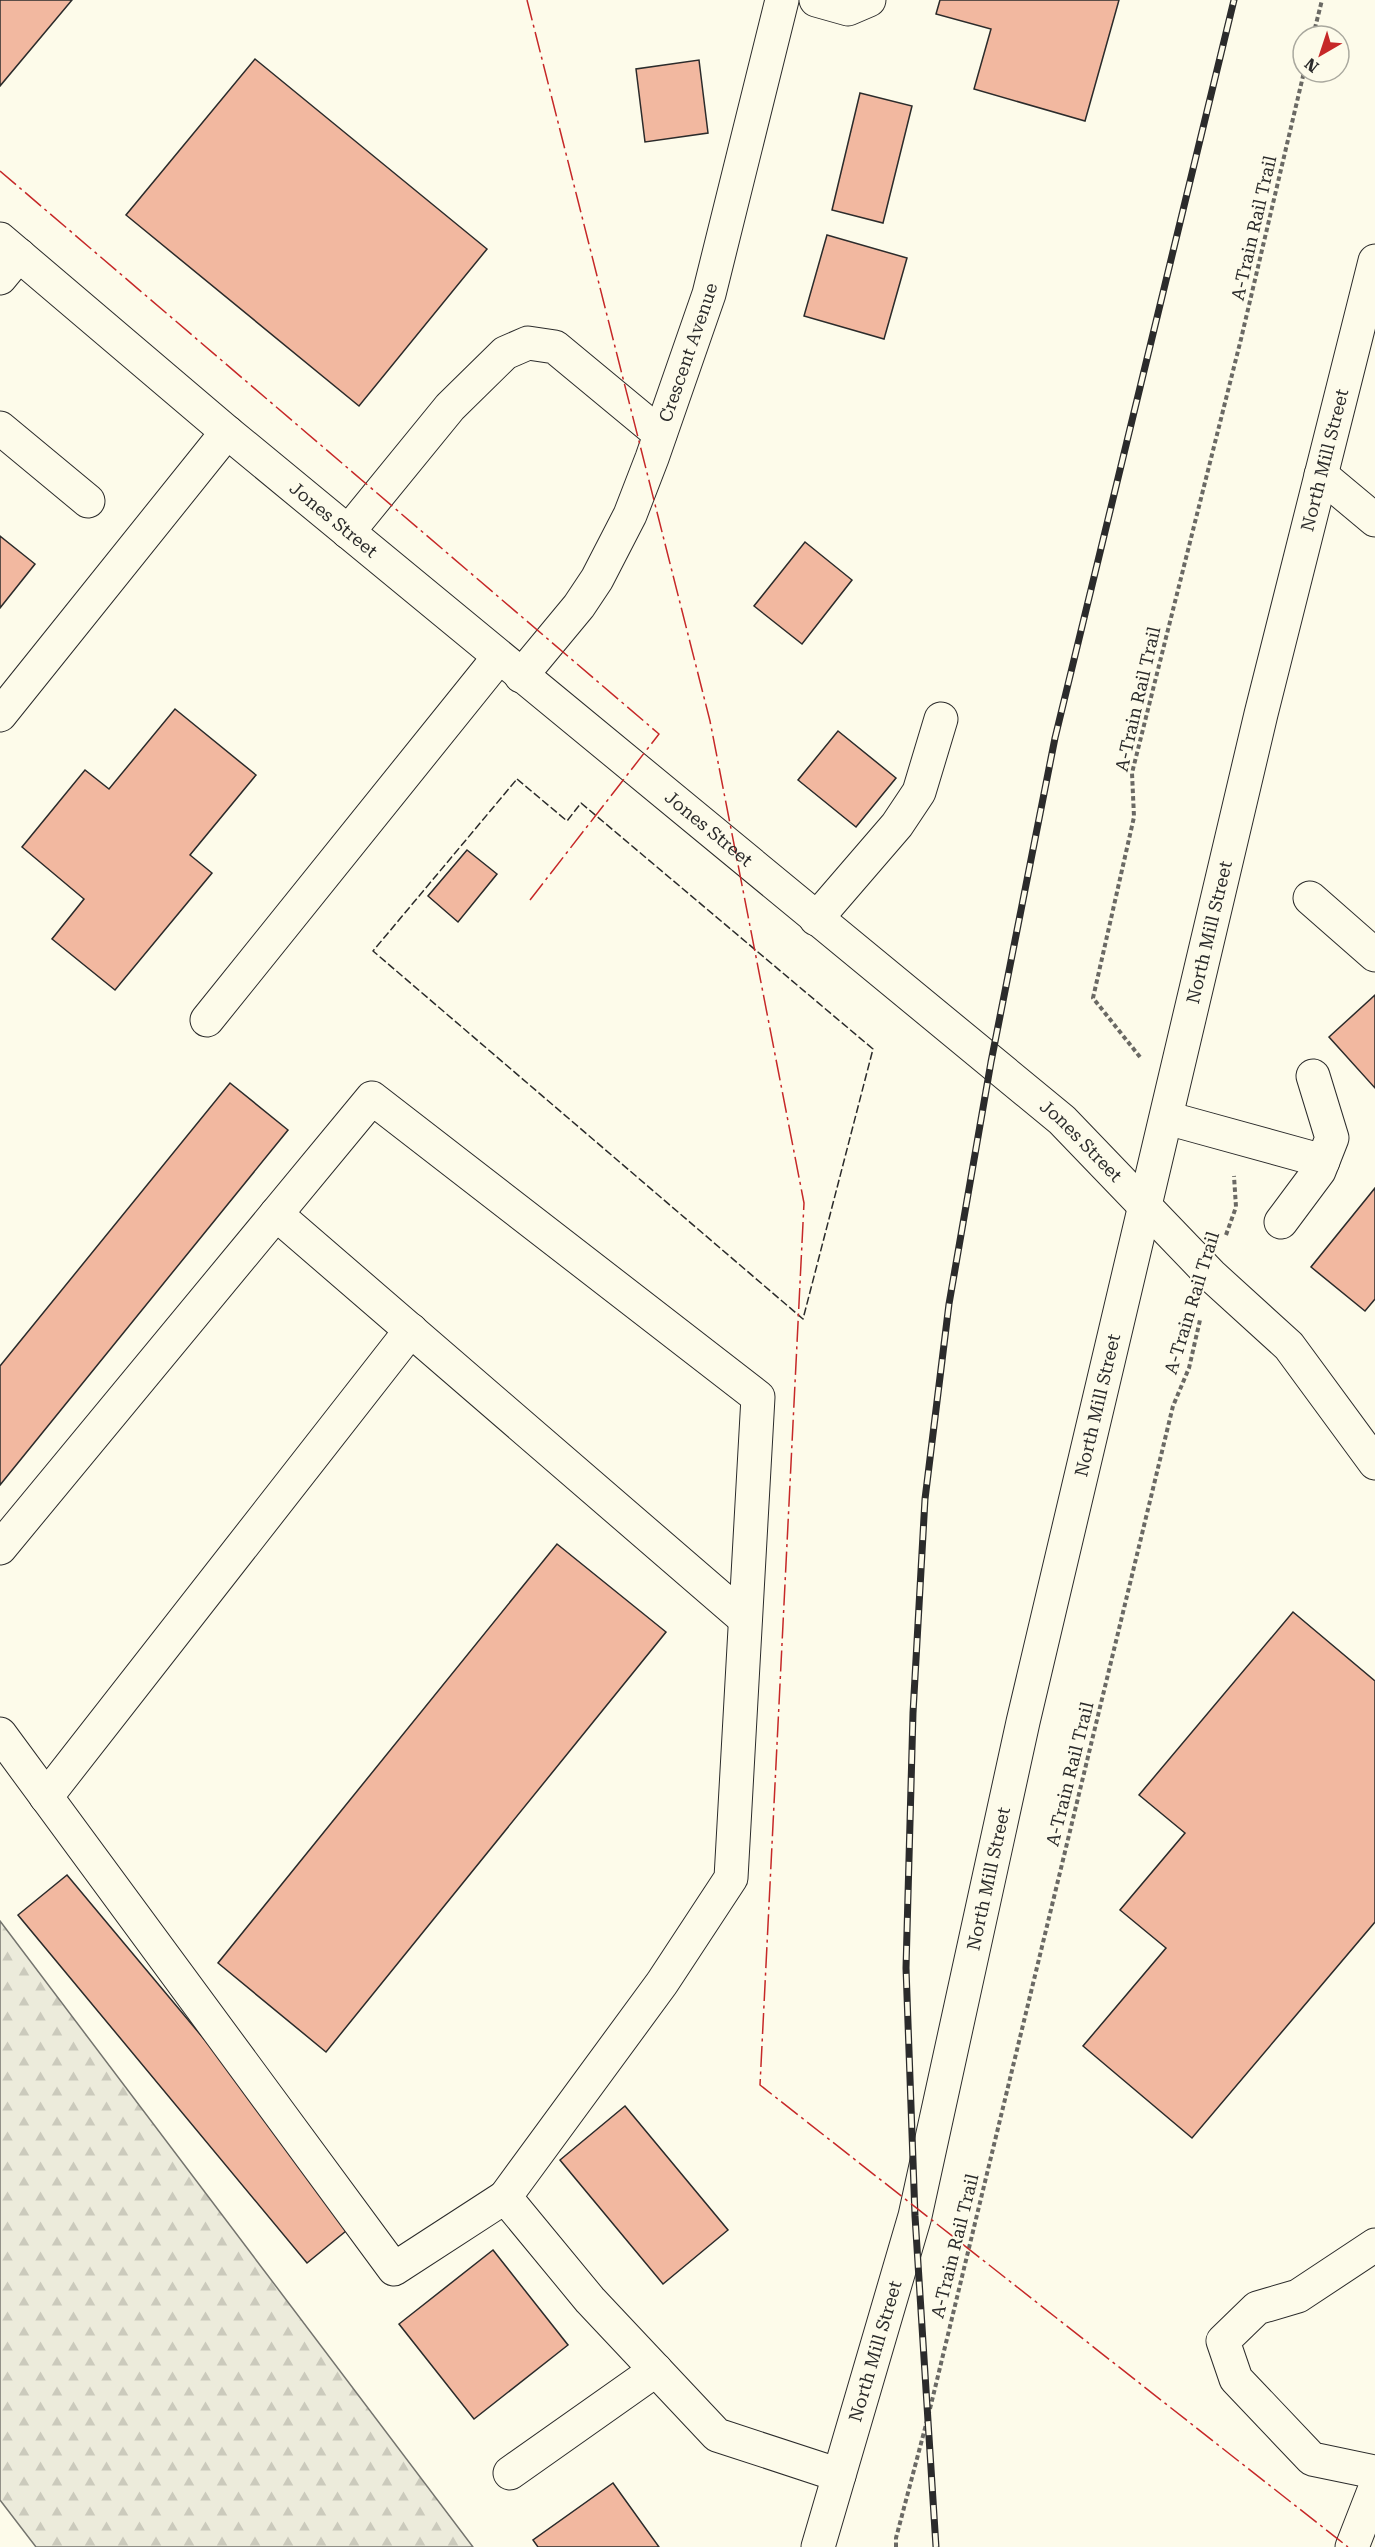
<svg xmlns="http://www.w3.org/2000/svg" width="1375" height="2547" viewBox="0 0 1375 2547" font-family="'Roboto Serif',serif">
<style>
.forest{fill:url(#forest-firs);stroke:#74746e;stroke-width:1.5}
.building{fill:#f2b8a0;stroke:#2b2b2b;stroke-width:1.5}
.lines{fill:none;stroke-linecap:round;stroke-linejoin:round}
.minor-casing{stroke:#2b2b2b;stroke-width:35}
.major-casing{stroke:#2b2b2b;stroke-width:35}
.path{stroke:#6a6964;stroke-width:4;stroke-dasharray:4.5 3;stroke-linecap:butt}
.minor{stroke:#fdfbea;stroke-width:33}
.major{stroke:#fdfbea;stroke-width:33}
.rail-casing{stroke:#2b2b2b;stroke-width:7}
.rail{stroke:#fdfbea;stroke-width:4.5;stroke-dasharray:14;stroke-linecap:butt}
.fence{stroke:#2b2b2b;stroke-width:1.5;stroke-dasharray:8 3;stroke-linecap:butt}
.power{stroke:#c62828;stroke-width:1.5;stroke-dasharray:21 4.5 3 4.5;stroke-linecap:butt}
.labels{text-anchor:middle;stroke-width:4.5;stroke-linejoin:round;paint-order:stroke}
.street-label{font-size:18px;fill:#2b2b2b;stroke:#fdfbea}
</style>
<defs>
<pattern id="forest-firs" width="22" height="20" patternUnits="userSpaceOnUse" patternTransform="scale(1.5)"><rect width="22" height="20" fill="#ecebdb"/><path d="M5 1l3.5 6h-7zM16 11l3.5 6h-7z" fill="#cbcabc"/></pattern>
</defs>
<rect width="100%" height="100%" fill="#fdfbea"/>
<polygon class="forest" points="0,1921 473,2547 36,2547 0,2500"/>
<g class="building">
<polygon points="0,0 72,0 0,86"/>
<polygon points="940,0 1119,0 1085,121 974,89 991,29 936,14"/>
<polygon points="255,59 487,249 359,406 126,215"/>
<polygon points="699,60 708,133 645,142 636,69"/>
<polygon points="860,93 912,106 883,223 832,210"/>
<polygon points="827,235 907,258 884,339 804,316"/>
<polygon points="0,536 35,564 0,608"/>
<polygon points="805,542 852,580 802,644 754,606"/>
<polygon points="175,709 256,775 190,855 212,873 115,990 52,939 84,899 22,847 85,770 109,789"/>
<polygon points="838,731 896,778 856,827 798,780"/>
<polygon points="467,850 497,874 458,922 428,896"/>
<polygon points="1375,995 1375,1088 1329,1037"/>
<polygon points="230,1083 288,1130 0,1485 0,1366"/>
<polygon points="1375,1188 1375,1299 1365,1311 1311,1267"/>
<polygon points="557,1544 666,1632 326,2052 218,1963"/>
<polygon points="1293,1612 1375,1681 1375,1922 1192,2138 1083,2046 1166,1948 1120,1910 1185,1833 1139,1795"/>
<polygon points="67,1875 357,2222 307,2263 18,1915"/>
<polygon points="625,2106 728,2230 663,2284 560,2160"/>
<polygon points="493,2250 568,2345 474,2419 399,2324"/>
<polygon points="613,2483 659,2547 538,2547 533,2540"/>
</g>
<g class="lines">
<g class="minor-casing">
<g id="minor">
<polyline points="816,0 848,9 869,0"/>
<path id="s1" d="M0,239L227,432L1062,1120L1211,1275L1289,1346L1375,1463"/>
<polyline points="0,278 19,255"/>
<polyline points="0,428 88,501"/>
<polyline points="1321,475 1375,520"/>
<polyline points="348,532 450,407 505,353 528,343 555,347 660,434"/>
<path id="s2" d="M521,676L579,606L597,579L630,515L652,458L709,294L782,0"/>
<polyline points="0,715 227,432"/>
<polyline points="1310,898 1375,955"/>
<polyline points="816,919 897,825 919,792 941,719"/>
<polyline points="207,1020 499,657"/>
<polyline points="1167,1118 1323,1161"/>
<polyline points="276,1214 745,1619"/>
<polyline points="1281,1222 1319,1171 1332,1138 1313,1076"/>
<polyline points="0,1548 372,1098 758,1397 731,1878 662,1983 505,2197"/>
<polyline points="0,1734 394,2269 505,2197 590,2300 717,2435 839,2475"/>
<polyline points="46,1797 411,1330"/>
<polyline points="1375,2245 1298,2296 1257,2308 1223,2341 1236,2379 1312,2459 1375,2472"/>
<polyline points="510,2473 656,2370"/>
<polyline points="1352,2547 1375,2488"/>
</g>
</g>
<g class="major-casing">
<g id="major">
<path id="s3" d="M818,2547L915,2216L1023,1722L1261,714L1375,261"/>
</g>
</g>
<g class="path">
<polyline points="1313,36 1322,0"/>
<polyline points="1140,1057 1093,998 1134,817 1132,773 1241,339 1304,72"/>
<polyline points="1226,1235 1236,1207 1234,1176"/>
<polyline points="896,2547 896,2538 928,2417 1173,1406 1189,1368 1200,1320"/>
</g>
<use href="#minor" class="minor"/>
<use href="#major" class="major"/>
<g class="rail-casing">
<polyline id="rail" points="936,2547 915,2216 906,1968 913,1713 925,1499 949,1304 991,1062 1055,738 1234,0"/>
</g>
<use href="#rail" class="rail"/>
<polygon class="fence" points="517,779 567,821 581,803 873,1049 803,1319 373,951"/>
<g class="power">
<polyline points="527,0 710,721 804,1203 760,2085 1348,2547"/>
<polyline points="0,171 659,734 530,900"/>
</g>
</g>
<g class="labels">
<g class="street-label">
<text transform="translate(1254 228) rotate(-77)" y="6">A-Train Rail Trail</text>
<text dy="6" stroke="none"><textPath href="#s2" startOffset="368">Crescent Avenue</textPath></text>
<text dy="6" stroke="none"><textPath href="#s3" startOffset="2148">North Mill Street</textPath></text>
<text dy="6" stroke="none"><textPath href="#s1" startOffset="436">Jones Street</textPath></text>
<text transform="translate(1138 699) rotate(-77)" y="6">A-Train Rail Trail</text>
<text dy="6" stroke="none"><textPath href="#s1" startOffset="922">Jones Street</textPath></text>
<text dy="6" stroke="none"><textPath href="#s3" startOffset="1662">North Mill Street</textPath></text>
<text dy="6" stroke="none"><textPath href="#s1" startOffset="1408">Jones Street</textPath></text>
<text transform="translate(1192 1303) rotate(-73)" y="6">A-Train Rail Trail</text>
<text dy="6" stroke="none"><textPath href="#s3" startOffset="1176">North Mill Street</textPath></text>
<text transform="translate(1070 1774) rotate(-76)" y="6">A-Train Rail Trail</text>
<text dy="6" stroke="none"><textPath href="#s3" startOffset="690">North Mill Street</textPath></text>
<text transform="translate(955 2246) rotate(-76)" y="6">A-Train Rail Trail</text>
<text dy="6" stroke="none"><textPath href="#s3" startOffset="204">North Mill Street</textPath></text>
</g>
</g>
<g transform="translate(1321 54) rotate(219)"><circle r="28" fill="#fdfbea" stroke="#a9a89e" stroke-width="1.5"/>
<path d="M0-4.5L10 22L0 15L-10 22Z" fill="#c62828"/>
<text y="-9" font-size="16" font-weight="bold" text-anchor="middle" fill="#2b2b2b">N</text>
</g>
</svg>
